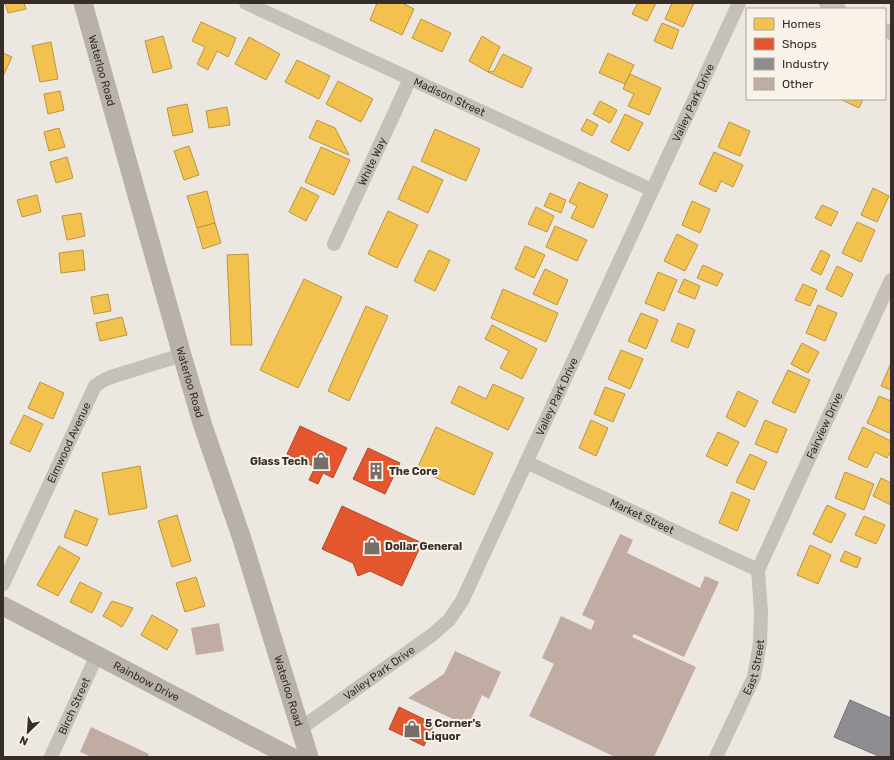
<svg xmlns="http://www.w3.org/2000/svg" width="894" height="760" viewBox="0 0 894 760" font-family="Rubik,sans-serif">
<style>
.homes{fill:#f2c14e;stroke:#ba9543}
.shops{fill:#e4572e;stroke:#b04a2c}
.industry{fill:#8d8d92;stroke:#737072}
.building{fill:#c0aca3}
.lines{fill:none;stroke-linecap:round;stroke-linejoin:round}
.minor{stroke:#c6c0ba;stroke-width:14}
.secondary{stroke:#b7b0ab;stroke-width:19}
.labels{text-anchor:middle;stroke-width:4;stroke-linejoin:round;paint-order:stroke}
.street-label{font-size:11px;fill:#372d28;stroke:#f9f2e9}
.poi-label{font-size:11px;font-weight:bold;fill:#372d28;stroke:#f9f2e9;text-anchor:start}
</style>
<rect width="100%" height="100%" fill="#ede7e1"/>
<g class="homes">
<polygon points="5,3 24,3 26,9 8,13"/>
<polygon points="377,3 402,3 414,9 402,35 370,20"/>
<polygon points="638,3 656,3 647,21 632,14"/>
<polygon points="672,3 694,3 683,27 665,19"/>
<polygon points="421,19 451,33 442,52 412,38"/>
<polygon points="201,22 236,38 228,57 217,51 208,70 197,64 205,47 192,41"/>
<polygon points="662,23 679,30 672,49 654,41"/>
<polygon points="163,36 172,68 153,73 145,41"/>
<polygon points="482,36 500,47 488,72 469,61"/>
<polygon points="249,37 280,54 266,80 235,64"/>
<polygon points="51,42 58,79 40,82 32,46"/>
<polygon points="3,53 12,57 3,76"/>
<polygon points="608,53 634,65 625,84 599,73"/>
<polygon points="503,54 532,68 522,88 488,72 494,71"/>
<polygon points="297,60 330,76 319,99 285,82"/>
<polygon points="630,74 661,88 649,115 628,106 634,94 623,89"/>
<polygon points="338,81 373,99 361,122 326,104"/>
<polygon points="60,91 64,110 48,114 44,94"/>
<polygon points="840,99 863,99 859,108"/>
<polygon points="600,101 617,110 610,123 593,114"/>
<polygon points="187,104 193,132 173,136 167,108"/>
<polygon points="227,107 230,125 209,128 206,111"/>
<polygon points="625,114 643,123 629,151 611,142"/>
<polygon points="587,119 598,125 592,136 581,130"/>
<polygon points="317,120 335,128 349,155 309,138"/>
<polygon points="729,122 750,131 740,156 718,147"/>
<polygon points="59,128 65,147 49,151 44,132"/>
<polygon points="435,129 480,149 466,181 421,161"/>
<polygon points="189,146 199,175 184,180 174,151"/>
<polygon points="321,147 350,160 334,195 305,182"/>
<polygon points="714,152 743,165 733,187 721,181 716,192 699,184"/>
<polygon points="67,157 73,178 56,183 50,162"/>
<polygon points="413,166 443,180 428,213 398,199"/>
<polygon points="579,182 608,195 593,228 571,218 577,206 569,202"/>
<polygon points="301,187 319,196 306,221 289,212"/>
<polygon points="873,188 889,196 877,222 861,215"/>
<polygon points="207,191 215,223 197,228 187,196"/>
<polygon points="550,193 566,200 561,213 544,206"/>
<polygon points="37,195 41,212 22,217 17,200"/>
<polygon points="692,201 710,209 700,233 682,225"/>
<polygon points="822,205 838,212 831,226 815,218"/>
<polygon points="536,207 554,216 547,232 528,224"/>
<polygon points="388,211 418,225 397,268 368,254"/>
<polygon points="81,213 85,236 67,240 62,216"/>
<polygon points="857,222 875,230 861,262 842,253"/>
<polygon points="215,223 221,243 203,249 197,228"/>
<polygon points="555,226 587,240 577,261 546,247"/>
<polygon points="677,234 698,245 685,271 664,261"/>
<polygon points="525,246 545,255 534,278 515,269"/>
<polygon points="83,250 85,270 61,273 59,253"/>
<polygon points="429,250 450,260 435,291 414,281"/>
<polygon points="821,250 830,255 821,275 811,270"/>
<polygon points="248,254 252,345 231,345 227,255"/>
<polygon points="703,265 723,274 717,286 697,278"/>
<polygon points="837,266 853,274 842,297 826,289"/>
<polygon points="545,269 568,280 557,305 533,294"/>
<polygon points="658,272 677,280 664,311 645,303"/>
<polygon points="304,279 342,297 298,388 260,370"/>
<polygon points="684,279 700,286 695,299 678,292"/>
<polygon points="803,284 817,290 810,306 795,300"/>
<polygon points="503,289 558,313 546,342 491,318"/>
<polygon points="108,294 111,311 94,314 91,297"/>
<polygon points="818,305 837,313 825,341 806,333"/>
<polygon points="366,306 388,316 349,401 328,391"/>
<polygon points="641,313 658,320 646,349 628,341"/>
<polygon points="122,317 127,335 100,341 96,323"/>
<polygon points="678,323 695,330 688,348 671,341"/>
<polygon points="492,325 537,349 522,379 500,368 509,351 485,339"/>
<polygon points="802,343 819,352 808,373 791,364"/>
<polygon points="621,350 643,359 630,389 608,379"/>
<polygon points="891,363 891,390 881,386"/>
<polygon points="788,370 810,380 795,413 772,403"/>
<polygon points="40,382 64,393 53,419 28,408"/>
<polygon points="493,384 524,398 508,430 451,403 459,386 486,399"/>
<polygon points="605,387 625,394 613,422 594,414"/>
<polygon points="738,391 758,401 745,427 726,417"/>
<polygon points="879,396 891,401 891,429 889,433 867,423"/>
<polygon points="24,415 43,424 30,452 10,443"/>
<polygon points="591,420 608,428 596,456 579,448"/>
<polygon points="765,420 787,429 777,453 755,444"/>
<polygon points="436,427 493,453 474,495 417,469"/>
<polygon points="863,427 891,441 891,451 887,458 875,452 867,468 848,459"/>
<polygon points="718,432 739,442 727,466 706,456"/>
<polygon points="750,454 767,462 754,490 736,482"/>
<polygon points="140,466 147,508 109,515 102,473"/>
<polygon points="845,472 874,484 864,510 835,498"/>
<polygon points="881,478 891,483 891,505 873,496"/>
<polygon points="732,492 750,500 737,531 719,523"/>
<polygon points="827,505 846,514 831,543 813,534"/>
<polygon points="75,510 98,519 87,546 64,537"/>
<polygon points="177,515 191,561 172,567 158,521"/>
<polygon points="864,516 885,525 876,544 855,535"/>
<polygon points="810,545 831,555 818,584 797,575"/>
<polygon points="59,546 80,558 58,596 37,585"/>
<polygon points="845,551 861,558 857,568 840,561"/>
<polygon points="196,577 205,606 185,612 176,583"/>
<polygon points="80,582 102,593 92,613 70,602"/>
<polygon points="112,601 133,608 122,627 103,616"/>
<polygon points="152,615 178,630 167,650 141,635"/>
</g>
<g class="shops">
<polygon points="300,426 347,448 333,478 323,473 318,484 309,480 315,467 287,454"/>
<polygon points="368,448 400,463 385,494 353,479"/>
<polygon points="342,506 422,543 402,586 370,571 358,576 353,563 322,549"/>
<polygon points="399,707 434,724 424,746 389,729"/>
</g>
<polygon class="industry" points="850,700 891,718 891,757 881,757 834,737"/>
<g class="building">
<polygon points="620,534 633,540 627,553 700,588 705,576 719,582 684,657 634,634 632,637 696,667 654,757 615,757 529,716 554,664 542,658 561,616 591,630 595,621 582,615"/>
<polygon points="219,623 224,651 196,655 191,628"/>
<polygon points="455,651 501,672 489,699 482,695 468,726 408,698 444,674"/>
<polygon points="91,727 149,754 148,757 92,757 80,752"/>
</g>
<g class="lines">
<g class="minor">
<path id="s1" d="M246,3L652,190"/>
<polyline points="826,3 839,9"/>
<polyline points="885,30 891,33"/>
<path id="s2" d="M334,244L410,79"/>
<path id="s3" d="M526,462L758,570"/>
<path id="s4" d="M758,570L891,280"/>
<path id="s5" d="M3,584L95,386L104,380L114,376L182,355"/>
<path id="s6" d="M300,729L432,635L449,620L462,601L739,3"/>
<path id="s7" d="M51,757L97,655"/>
<path id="s8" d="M716,757L754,677L760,643L761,612L758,570"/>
</g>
<g class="secondary">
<path id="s9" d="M83,3L182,355L203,426L242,539L309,757"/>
<path id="s10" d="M3,606L291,757"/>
</g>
</g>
<defs>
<g id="shop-bare" transform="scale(1.38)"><path d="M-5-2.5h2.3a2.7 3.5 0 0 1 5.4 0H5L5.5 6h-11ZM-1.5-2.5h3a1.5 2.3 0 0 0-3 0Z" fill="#776e69" stroke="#f9f2e9" stroke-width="2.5" paint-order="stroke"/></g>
<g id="building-bare" transform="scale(1.38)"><path d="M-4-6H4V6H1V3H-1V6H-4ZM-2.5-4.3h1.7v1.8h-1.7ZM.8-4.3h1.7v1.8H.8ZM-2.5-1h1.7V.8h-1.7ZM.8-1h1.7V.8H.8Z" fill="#776e69" stroke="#f9f2e9" stroke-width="2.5" paint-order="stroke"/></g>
</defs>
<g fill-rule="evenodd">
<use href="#shop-bare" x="321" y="461"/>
<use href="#building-bare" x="376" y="471"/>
<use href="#shop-bare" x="372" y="546"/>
<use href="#shop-bare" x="412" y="729"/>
</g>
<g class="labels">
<g class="street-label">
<text dy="4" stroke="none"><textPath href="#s9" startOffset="70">Waterloo Road</textPath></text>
<text dy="4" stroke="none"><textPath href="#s1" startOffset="224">Madison Street</textPath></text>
<text dy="4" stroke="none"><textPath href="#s6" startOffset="757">Valley Park Drive</textPath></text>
<text dy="4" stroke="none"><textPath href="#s2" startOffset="91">White Way</textPath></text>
<text dy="4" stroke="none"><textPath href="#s9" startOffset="394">Waterloo Road</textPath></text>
<text dy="4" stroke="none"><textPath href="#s6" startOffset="433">Valley Park Drive</textPath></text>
<text dy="4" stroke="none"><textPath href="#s4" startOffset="159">Fairview Drive</textPath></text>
<text dy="4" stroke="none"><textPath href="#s5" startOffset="156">Elmwood Avenue</textPath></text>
<text dy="4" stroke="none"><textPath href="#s3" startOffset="128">Market Street</textPath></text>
<text dy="4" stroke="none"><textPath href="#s8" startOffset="98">East Street</textPath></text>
<text dy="4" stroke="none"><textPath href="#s6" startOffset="97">Valley Park Drive</textPath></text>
<text dy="4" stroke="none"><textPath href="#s10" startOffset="162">Rainbow Drive</textPath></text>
<text dy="4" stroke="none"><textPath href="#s9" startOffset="718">Waterloo Road</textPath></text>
<text dy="4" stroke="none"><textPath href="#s7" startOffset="56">Birch Street</textPath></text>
</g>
<g class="poi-label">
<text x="308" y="465" text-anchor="end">Glass Tech</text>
<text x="389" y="475">The Core</text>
<text x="385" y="550">Dollar General</text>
<text x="425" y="727">5 Corner's<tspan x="425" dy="13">Liquor</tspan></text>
</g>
</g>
<rect width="894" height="760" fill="none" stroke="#372d28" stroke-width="8"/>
<rect x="746" y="8" width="140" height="92" fill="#f9f2e9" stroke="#aba39c"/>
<rect x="754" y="18" width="20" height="12" fill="#f2c14e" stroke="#aba39c"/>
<text x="782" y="28" font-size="12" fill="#372d28">Homes</text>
<rect x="754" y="38" width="20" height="12" fill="#e4572e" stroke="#aba39c"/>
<text x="782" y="48" font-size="12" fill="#372d28">Shops</text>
<rect x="754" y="58" width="20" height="12" fill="#8d8d92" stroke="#aba39c"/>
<text x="782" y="68" font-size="12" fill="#372d28">Industry</text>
<rect x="754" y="78" width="20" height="12" fill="#c0aca3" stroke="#aba39c"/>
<text x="782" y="88" font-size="12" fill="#372d28">Other</text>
<g transform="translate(28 732) rotate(205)" stroke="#f9f2e9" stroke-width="3" paint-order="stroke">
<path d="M0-3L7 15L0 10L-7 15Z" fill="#372d28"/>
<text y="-6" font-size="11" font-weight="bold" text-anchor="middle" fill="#372d28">N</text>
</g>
</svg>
